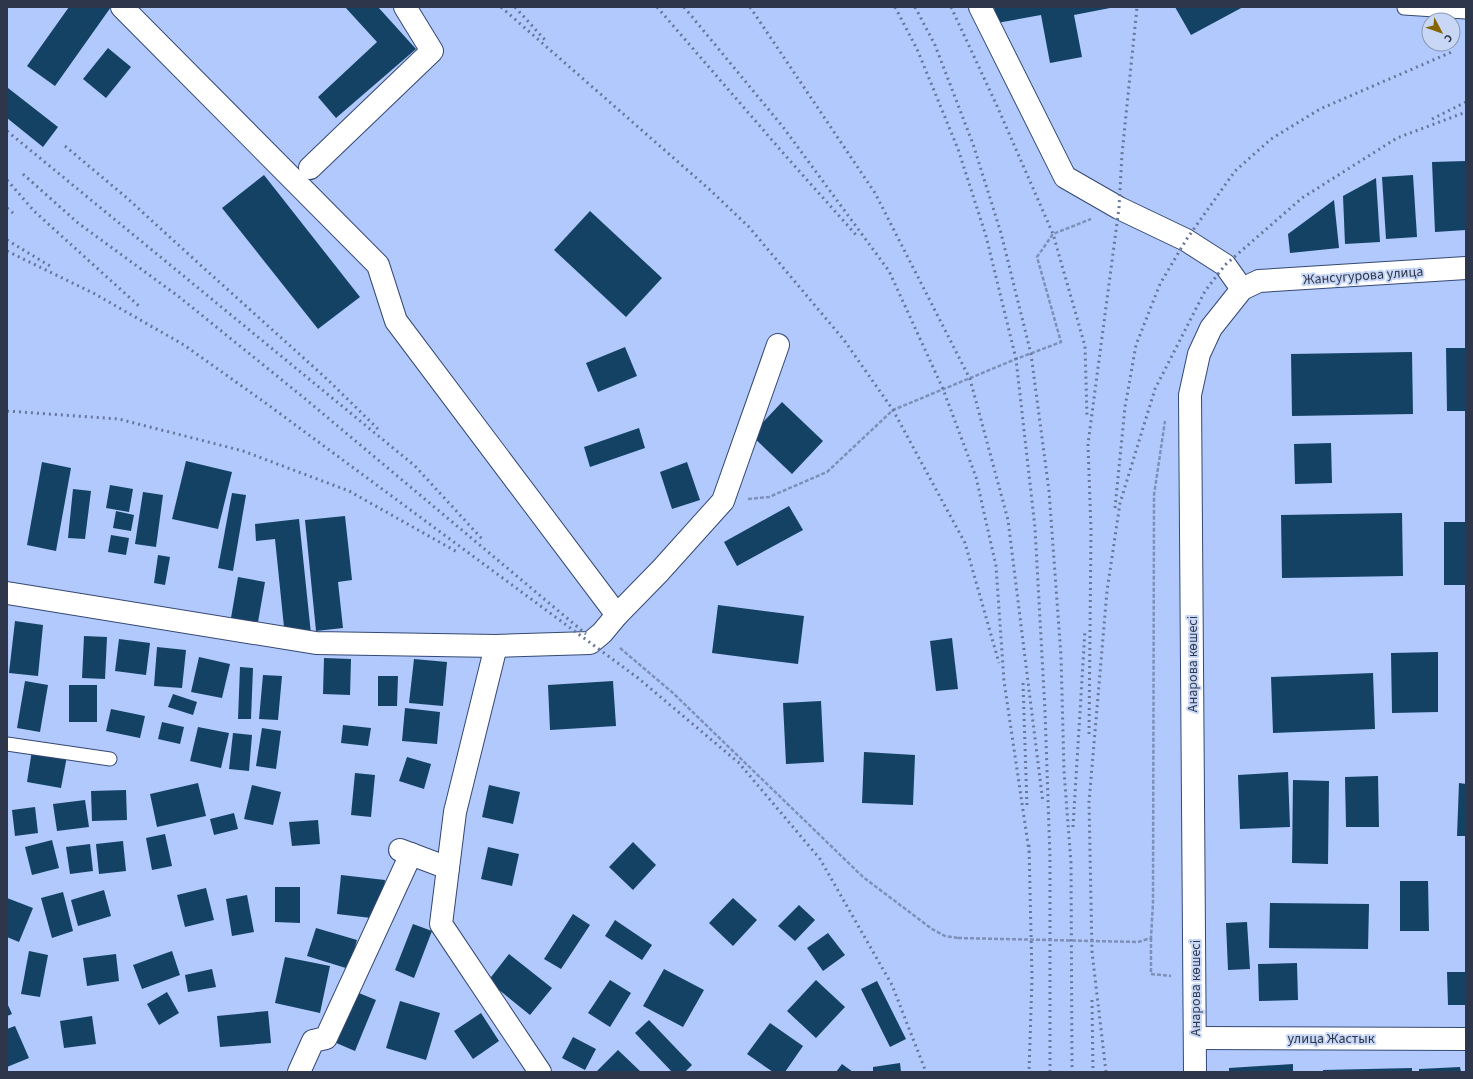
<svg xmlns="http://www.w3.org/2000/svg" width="1473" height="1079" viewBox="0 0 1473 1079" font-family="'Source Sans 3',sans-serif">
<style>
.building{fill:#144264}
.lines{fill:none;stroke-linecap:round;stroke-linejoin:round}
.service-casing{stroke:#354873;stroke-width:15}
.minor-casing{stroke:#354873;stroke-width:24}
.tertiary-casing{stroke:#354873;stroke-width:24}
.path{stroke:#7e90b8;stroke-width:2.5;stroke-dasharray:4 2;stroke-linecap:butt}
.service{stroke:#fff;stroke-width:13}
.minor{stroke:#fff;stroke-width:22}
.tertiary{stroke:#fff;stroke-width:22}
.rail{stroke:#68779a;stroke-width:3;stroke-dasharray:2 4;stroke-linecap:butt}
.path-bridge{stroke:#7e90b8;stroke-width:2.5;stroke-dasharray:4 2;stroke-linecap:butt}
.labels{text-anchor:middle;stroke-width:4;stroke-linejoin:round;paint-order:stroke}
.street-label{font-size:14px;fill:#2d364b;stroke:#c8d7f6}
</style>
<rect width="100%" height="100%" fill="#b1c9fd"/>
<g class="building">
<polygon points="69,7 111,7 55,86 27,66"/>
<polygon points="345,7 378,7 416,49 336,118 318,97 377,42"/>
<polygon points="994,7 1110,7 1110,8 1074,15 1082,57 1050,63 1041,15 997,23"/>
<polygon points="1175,7 1243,7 1191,35"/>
<polygon points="108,48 131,67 106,98 83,79"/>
<polygon points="8,88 58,127 43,147 7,118 7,90"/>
<polygon points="1466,161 1466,230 1435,232 1432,162"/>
<polygon points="264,175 360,297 318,329 222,208"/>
<polygon points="1413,175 1417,237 1386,239 1382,177"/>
<polygon points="1376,178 1380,242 1345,244 1343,196"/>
<polygon points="1334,200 1339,248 1290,253 1288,234"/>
<polygon points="590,211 662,278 626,317 554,250"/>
<polygon points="625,347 637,376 598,392 586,363"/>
<polygon points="1446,348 1466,348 1466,411 1447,411"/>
<polygon points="1412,352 1413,414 1292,416 1291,354"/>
<polygon points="782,402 823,441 792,474 751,435"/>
<polygon points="639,428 645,448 590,467 584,447"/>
<polygon points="1331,443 1332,483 1295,484 1294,444"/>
<polygon points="186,461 232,472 218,529 172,519"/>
<polygon points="42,462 71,468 56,551 27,545"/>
<polygon points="687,462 700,500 672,509 660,472"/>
<polygon points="110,485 133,489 129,512 106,508"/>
<polygon points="73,489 91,491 85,539 68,538"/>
<polygon points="143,492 163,495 156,547 135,544"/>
<polygon points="232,493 246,495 233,571 218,568"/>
<polygon points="789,506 803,530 737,566 724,542"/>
<polygon points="116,511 134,515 131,531 113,528"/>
<polygon points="1402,513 1403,576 1282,578 1281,515"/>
<polygon points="345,516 352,580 338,582 343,628 316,631 305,520"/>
<polygon points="299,519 311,634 285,637 275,539 256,541 255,524"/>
<rect x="1444" y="522" width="22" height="63"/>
<polygon points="111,535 129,538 126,555 108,552"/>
<polygon points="158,555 170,557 165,585 154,583"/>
<polygon points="238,577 265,582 258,622 231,618"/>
<polygon points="718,605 804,616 798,664 712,653"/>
<polygon points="15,621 43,625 38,676 9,673"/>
<polygon points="84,636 107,637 105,679 82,678"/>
<polygon points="952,638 958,689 936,691 930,641"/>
<polygon points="119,639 150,643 146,675 115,671"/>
<polygon points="157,647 186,650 182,688 154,686"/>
<polygon points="1438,652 1438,712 1392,713 1391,653"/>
<polygon points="199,657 230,664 222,698 191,692"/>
<polygon points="324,658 351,659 350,695 323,694"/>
<polygon points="414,659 447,662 443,706 409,703"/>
<polygon points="240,667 253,668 251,719 238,719"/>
<polygon points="1373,673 1375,729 1273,733 1271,677"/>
<polygon points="263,675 282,676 278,720 259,719"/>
<polygon points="378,676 398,676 397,706 378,706"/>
<polygon points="25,681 48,685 40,732 17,728"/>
<polygon points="613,681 616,726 550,730 548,685"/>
<rect x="69" y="685" width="28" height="37"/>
<polygon points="173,694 197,702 193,715 168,707"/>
<polygon points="821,701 824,762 786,764 783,703"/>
<polygon points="405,708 440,712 437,744 402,741"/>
<polygon points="111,709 145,716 140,738 106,731"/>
<polygon points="162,722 184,727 180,744 158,739"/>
<polygon points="343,725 371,728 368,746 341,743"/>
<polygon points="198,727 229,733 221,768 190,761"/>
<polygon points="262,728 281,731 276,769 256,766"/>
<polygon points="233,733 252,735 249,771 229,769"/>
<polygon points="32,750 67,756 61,788 27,782"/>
<polygon points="864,752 915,755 913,805 862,803"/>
<polygon points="407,757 431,764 424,789 399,781"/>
<polygon points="1288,772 1290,827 1240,829 1238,775"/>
<polygon points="355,773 375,775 371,817 351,815"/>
<polygon points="1378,776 1379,827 1346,827 1345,777"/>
<polygon points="1293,780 1329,781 1328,864 1292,863"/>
<polygon points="198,783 206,816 157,827 150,794"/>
<polygon points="1459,783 1466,784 1466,836 1457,836"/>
<polygon points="252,785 281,792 273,825 244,819"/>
<polygon points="489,785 520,792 513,824 482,817"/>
<polygon points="126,790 127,820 92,821 91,791"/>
<polygon points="85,800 89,827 57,831 53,804"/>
<polygon points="35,807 38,833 15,836 12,810"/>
<polygon points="234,813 238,829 214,835 210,819"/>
<polygon points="318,820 320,844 292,846 289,822"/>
<polygon points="165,834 172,866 152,870 146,838"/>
<polygon points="52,840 59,868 32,875 25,847"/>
<polygon points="123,841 126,871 99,874 96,844"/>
<polygon points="633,842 656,865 633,890 609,867"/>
<polygon points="90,844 93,871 70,874 66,847"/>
<polygon points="488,847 519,854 512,886 481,879"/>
<polygon points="341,875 385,880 380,919 337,914"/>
<polygon points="1400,881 1428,881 1429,931 1400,931"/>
<polygon points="275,887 300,887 300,923 275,922"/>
<polygon points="206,888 214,920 185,927 177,895"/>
<polygon points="104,890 111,916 78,926 71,900"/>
<polygon points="63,892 73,931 52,938 41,898"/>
<polygon points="247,895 254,932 232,936 226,899"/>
<polygon points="7,898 33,908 19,942 7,937"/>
<polygon points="733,898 757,920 733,946 709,923"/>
<polygon points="1270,903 1369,904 1368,949 1269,948"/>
<polygon points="799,905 815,920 795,941 778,926"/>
<polygon points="573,914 590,925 561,969 544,959"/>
<polygon points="615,920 652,945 642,960 605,936"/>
<polygon points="1247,922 1250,969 1228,970 1226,923"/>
<polygon points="413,924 432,931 414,978 395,970"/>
<polygon points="316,928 357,940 349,969 307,956"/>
<polygon points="828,933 845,955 823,971 807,948"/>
<polygon points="29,951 48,955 40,997 21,994"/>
<polygon points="172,951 180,975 142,989 133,965"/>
<polygon points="116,954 119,981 87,986 83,958"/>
<polygon points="509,954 552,988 530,1015 488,981"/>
<polygon points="285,957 330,966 320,1013 275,1003"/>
<polygon points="1297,963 1298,1000 1259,1001 1258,964"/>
<polygon points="212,969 216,987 188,992 185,975"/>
<polygon points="664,969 704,990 683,1027 643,1006"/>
<polygon points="1447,972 1466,972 1466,1005 1448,1005"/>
<polygon points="610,980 631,993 610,1027 588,1013"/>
<polygon points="816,980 845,1007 816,1038 787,1011"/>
<polygon points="877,981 906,1039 890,1047 861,989"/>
<polygon points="354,991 376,1000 355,1051 334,1042"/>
<polygon points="167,992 179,1013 159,1025 147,1004"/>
<polygon points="400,1001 440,1013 426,1060 386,1048"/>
<polygon points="7,1003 12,1014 7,1016"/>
<polygon points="268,1011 271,1043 220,1047 217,1016"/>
<polygon points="481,1013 499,1041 473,1059 454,1031"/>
<polygon points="92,1016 96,1044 64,1048 60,1021"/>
<polygon points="649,1020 692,1065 685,1072 672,1072 635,1033"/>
<polygon points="770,1023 803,1046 785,1072 773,1072 747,1054"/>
<polygon points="15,1026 29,1058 7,1067 7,1029"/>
<polygon points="573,1037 596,1049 585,1070 562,1058"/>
<polygon points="618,1050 641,1072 596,1072"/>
<polygon points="900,1063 901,1072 873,1072 873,1067"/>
<polygon points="842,1064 853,1072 836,1072"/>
<polygon points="1293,1064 1293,1072 1229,1072 1229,1068"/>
<polygon points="1460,1067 1461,1072 1419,1072 1419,1069"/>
<polygon points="1412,1068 1412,1072 1323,1072 1323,1070"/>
</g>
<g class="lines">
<g class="service-casing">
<g id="service">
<polyline points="1404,7 1404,8 1466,12"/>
<polyline points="7,744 110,759"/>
</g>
</g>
<g class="minor-casing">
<g id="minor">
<polyline points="122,7 378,265 396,321 617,615"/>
<polyline points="980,7 1065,177 1119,208 1186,240 1225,265 1242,289"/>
<polyline points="310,168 432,51 405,7"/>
<polyline points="7,593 316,643 496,646 590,643 602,633 617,615 660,571 723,501 778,345"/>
<polyline points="496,646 455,812 441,924 540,1072"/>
<polyline points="400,850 448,868"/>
<polyline points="1195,1038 1466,1039"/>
<polyline points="299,1072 313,1041 326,1038 411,854"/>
</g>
</g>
<g class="tertiary-casing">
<polyline id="tertiary" points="1195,1072 1190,395 1199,354 1211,328 1242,289 1259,281 1466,268"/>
</g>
<g class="path">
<polyline points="748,499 769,497 827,472 893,410 1016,359 1061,342 1037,257 1053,234 1091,219"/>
<polyline points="620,648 673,693 863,877 932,929 945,936 958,938"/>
<polyline points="1151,938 1151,974 1171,976"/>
<polyline points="1138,942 1151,938 1153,902 1154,495 1165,421"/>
</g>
<use href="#service" class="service"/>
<use href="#minor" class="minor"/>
<use href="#tertiary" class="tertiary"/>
<g class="rail">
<polyline points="501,7 709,189 749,227 844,340 893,410 965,543 999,663"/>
<polyline points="515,7 545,40"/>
<polyline points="657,7 784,154 857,236"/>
<polyline points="684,7 783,127 889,271 943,389 976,477 996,566 1004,681 1029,851"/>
<polyline points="750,7 875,193 970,379 1008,520 1043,803"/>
<polyline points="895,7 917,49 958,149 986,236 1016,359 1035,528 1045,711 1050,858 1050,1072"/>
<polyline points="915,7 935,45 973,144 1001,233 1031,354 1049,491 1061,656 1064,771 1071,863 1072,1072"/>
<polyline points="951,7 997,106 1053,234 1085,346 1087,416"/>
<polyline points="1432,119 1466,102"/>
<polyline points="7,131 415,466 483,540"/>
<polyline points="65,146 127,198 196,261 328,380 379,430"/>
<polyline points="23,174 78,223 178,296 303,397 586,634"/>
<polyline points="7,180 34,211 140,307"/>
<polyline points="7,208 13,213"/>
<polyline points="7,240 50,266"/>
<polyline points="7,251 95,294 184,345 267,404 638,678 739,763 820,859 892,985 926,1072"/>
<polyline points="7,411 119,419 243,451 349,491 459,553"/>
<polyline points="1115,508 1125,407 1136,345 1160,284 1186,240 1235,171 1271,139 1320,109 1454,51"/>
<polyline points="1023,683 1027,807"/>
<polyline points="1089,734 1091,531 1088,444 1119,208 1122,154 1137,7"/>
<polyline points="1073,827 1085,630"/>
<polyline points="1029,845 1032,978 1029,1072"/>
<polyline points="1092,1000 1093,1072"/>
<polyline points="1106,1072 1092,952 1089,802 1107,591 1120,503 1155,389 1205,291 1225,265 1302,198 1397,138 1466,112"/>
</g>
<polyline class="path-bridge" points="958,938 1138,942"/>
</g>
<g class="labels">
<g class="street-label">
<text transform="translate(1363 275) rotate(-4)" y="5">Жансугурова улица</text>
<text transform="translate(1192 664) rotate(-90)" y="5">Анарова көшесі</text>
<text transform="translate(1195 988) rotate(-90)" y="5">Анарова көшесі</text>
<text x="1331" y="1043">улица Жастык</text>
</g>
</g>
<rect width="1473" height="1079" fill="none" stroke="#2d364b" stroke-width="16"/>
<g transform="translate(1441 32) rotate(131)"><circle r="19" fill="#c8d7f6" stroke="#8a97b2"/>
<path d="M0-3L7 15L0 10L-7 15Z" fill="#866400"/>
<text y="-6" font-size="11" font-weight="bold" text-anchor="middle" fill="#2d364b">С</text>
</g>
</svg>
